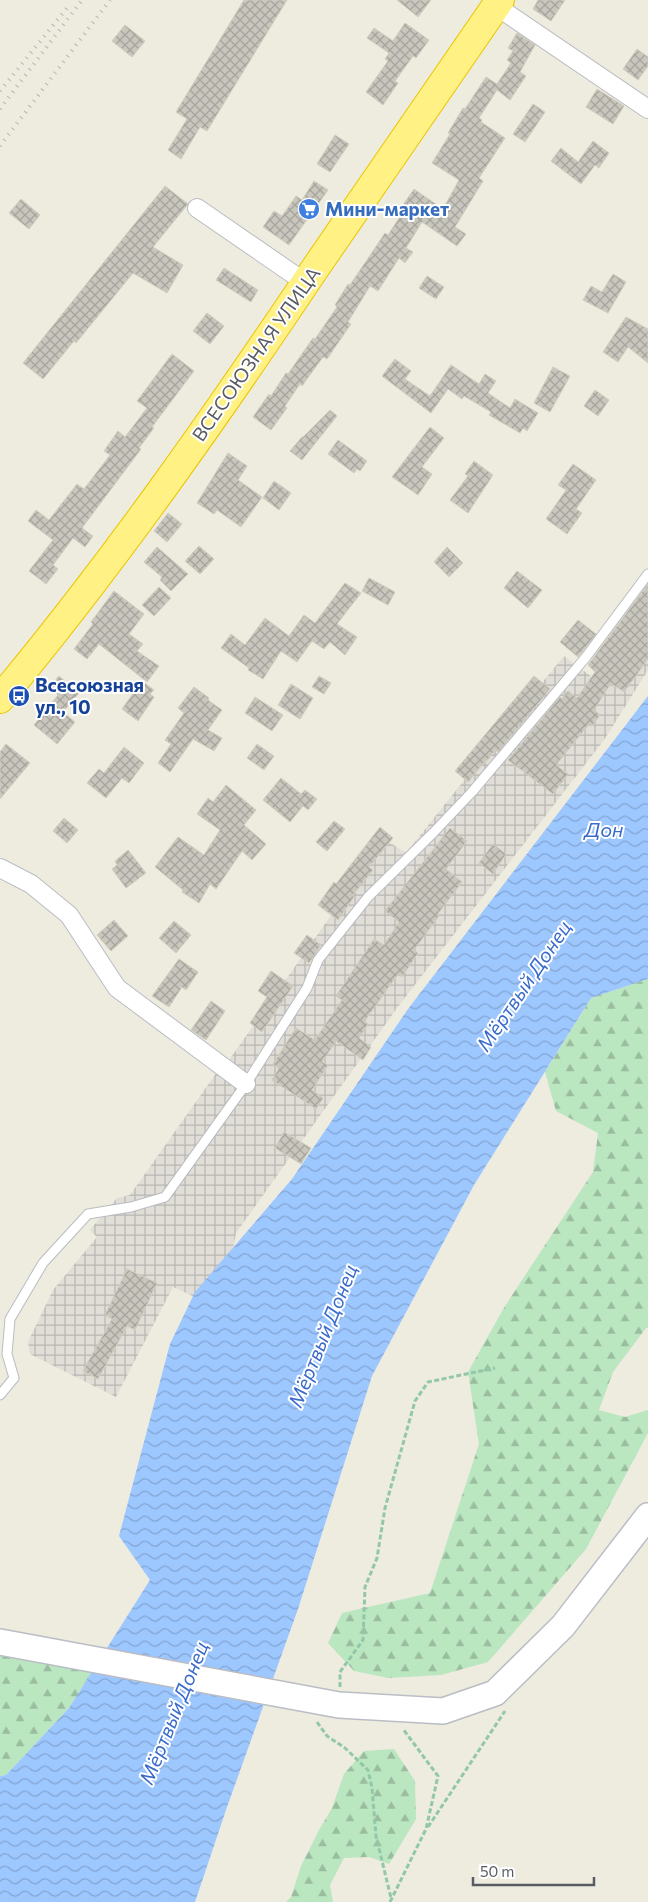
<svg xmlns="http://www.w3.org/2000/svg" width="648" height="1902" viewBox="0 0 648 1902" font-family="Commissioner,sans-serif">
<style>
.industrial{fill:url(#industrial-grid)}
.forest{fill:url(#forest-firs)}
.water{fill:url(#water-waves)}
.building{fill:url(#building-cross-hatch);stroke:#d2cebe}
.lines{fill:none;stroke-linecap:round;stroke-linejoin:round}
.lane-casing{stroke:#babcc3;stroke-width:11}
.street-casing{stroke:#babcc3;stroke-width:20}
.secondary-casing{stroke:#babdc5;stroke-width:28}
.highway-casing{stroke:#ecc400;stroke-width:30}
.path{stroke:#92c7a9;stroke-width:3;stroke-dasharray:5 2.5;stroke-linecap:butt}
.lane{stroke:#fff;stroke-width:9}
.street{stroke:#fff;stroke-width:18}
.secondary{stroke:#fff;stroke-width:25}
.highway{stroke:#fff184;stroke-width:28}
.rail{stroke:#b4b4b5;stroke-width:4;stroke-dasharray:1 6;stroke-linecap:butt}
.labels{text-anchor:middle;stroke-width:4;stroke-linejoin:round;paint-order:stroke}
.shop-label{font-size:19px;font-weight:bold;fill:#366cbe;stroke:#fff;text-anchor:start}
.street-label{font-size:19px;fill:#585b62;stroke:#fff}
.transit-label{font-size:19px;font-weight:bold;fill:#164399;stroke:#fff;text-anchor:start}
.water-label{font-size:20px;font-style:italic;fill:#3a6bc9;stroke:#fff}
</style>
<defs>
<pattern id="industrial-grid" width="8" height="8" patternUnits="userSpaceOnUse" patternTransform="scale(1.25)"><rect width="8" height="8" fill="#e0ded7"/><path d="M0 4h8M4 0v8" fill="none" stroke="#b8b7b2"/></pattern>
<pattern id="forest-firs" width="22" height="20" patternUnits="userSpaceOnUse" patternTransform="scale(1.25)"><rect width="22" height="20" fill="#bae6c0"/><path d="M5 1l3.5 6h-7zM16 11l3.5 6h-7z" fill="#9abd9f"/></pattern>
<pattern id="water-waves" width="16" height="10" patternUnits="userSpaceOnUse" patternTransform="scale(1.25)"><rect width="16" height="10" fill="#9dc7ff"/><path d="M0 5q4-4 8 0t8 0" fill="none" stroke="#83a5d2"/></pattern>
<pattern id="building-cross-hatch" width="8" height="8" patternUnits="userSpaceOnUse" patternTransform="scale(1.25)"><rect width="8" height="8" fill="#c8c6bd"/><path d="M0 0l8 8M0 8l8-8" fill="none" stroke="#a5a49d"/></pattern>
</defs>
<rect width="100%" height="100%" fill="#edecdf"/>
<polygon class="industrial" points="648,616 648,670 604,740 400,1004 236,1233 226,1284 212,1305 173,1287 116,1397 30,1354 28,1342 53,1290 97,1237 90,1230 117,1198 130,1195 217,1072 227,1063 332,914 389,842 406,853 481,759 487,749 564,656 596,680"/>
<g class="forest">
<polygon points="648,979 648,1328 646,1328 613,1372 599,1410 625,1417 648,1410 648,1433 586,1549 488,1662 441,1675 388,1678 354,1671 328,1643 342,1613 430,1593 479,1444 468,1372 505,1306 593,1172 598,1133 556,1111 545,1072 591,998"/>
<polygon points="0,1642 99,1661 69,1708 6,1775 0,1776"/>
<polygon points="394,1749 415,1781 416,1819 389,1864 369,1857 344,1858 330,1885 333,1902 286,1902 291,1897 301,1866 319,1830 332,1808 344,1774 364,1751"/>
</g>
<polygon class="water" points="648,696 648,979 591,998 474,1185 372,1376 298,1609 227,1807 195,1902 0,1902 0,1776 6,1775 69,1708 150,1580 119,1536 170,1344 195,1292 292,1179 408,1009"/>
<g class="building">
<polygon points="244,0 287,0 207,131 200,127 181,159 168,150 187,119 176,112"/>
<polygon points="397,0 431,0 418,17"/>
<polygon points="538,0 565,0 551,21 533,9"/>
<polygon points="405,23 429,40 416,58 413,56 395,81 398,83 383,105 366,92 388,61 385,59 389,53 367,38 374,28 393,41"/>
<polygon points="125,25 145,41 132,57 112,41"/>
<polygon points="517,33 535,45 520,72 526,76 510,100 497,90 479,118 482,120 481,122 505,138 479,178 483,181 455,227 466,234 457,246 422,222 406,248 413,252 405,263 399,258 378,291 370,286 348,322 351,324 327,359 323,357 302,386 300,384 285,406 287,408 271,430 253,417 269,394 271,396 286,373 288,374 313,338 315,339 337,307 335,305 348,284 350,285 385,233 388,235 405,209 402,206 414,189 443,209 459,180 432,163 450,134 448,133 463,108 465,109 486,77 497,84 511,63 507,60 513,51 508,48"/>
<polygon points="637,49 648,57 648,66 638,80 623,69"/>
<polygon points="597,89 624,106 613,124 586,107"/>
<polygon points="533,104 545,112 525,142 513,134"/>
<polygon points="335,135 349,144 330,172 317,164"/>
<polygon points="593,141 609,153 599,168 595,165 581,184 551,161 561,148 578,162"/>
<polygon points="314,181 328,190 289,245 263,227 274,211 282,216 296,196 302,200"/>
<polygon points="165,186 188,204 153,247 183,265 167,293 133,273 76,343 74,341 43,379 23,363"/>
<polygon points="21,199 40,215 29,229 9,213"/>
<polygon points="224,268 258,290 251,302 216,280"/>
<polygon points="613,274 626,282 608,313 583,300 591,286 602,292"/>
<polygon points="427,276 444,287 436,299 419,288"/>
<polygon points="207,313 224,326 210,344 193,331"/>
<polygon points="626,317 648,329 648,363 628,347 618,362 603,352"/>
<polygon points="172,354 194,371 152,427 154,428 139,448 141,449 82,528 93,536 85,547 73,538 53,565 58,569 46,584 29,571 53,540 28,521 36,510 49,520 77,484 84,489 110,455 104,451 118,431 125,437 147,408 137,401"/>
<polygon points="395,359 411,371 405,379 430,396 451,365 479,384 485,374 496,381 488,393 510,408 515,399 538,413 527,431 523,428 520,433 489,415 491,412 464,396 462,399 448,389 431,413 382,376"/>
<polygon points="553,367 570,376 550,412 534,403"/>
<polygon points="595,390 609,400 598,416 584,406"/>
<polygon points="330,410 337,416 302,460 290,451 302,437 303,437"/>
<polygon points="430,427 444,438 422,467 432,474 418,495 392,477"/>
<polygon points="338,440 367,461 360,471 357,469 354,473 328,454"/>
<polygon points="228,453 247,466 238,480 262,497 241,527 217,510 214,514 197,503"/>
<polygon points="474,461 493,475 468,513 450,500 468,476 465,474"/>
<polygon points="573,464 596,480 576,509 582,513 567,534 546,519 566,490 558,485"/>
<polygon points="274,481 291,493 279,510 263,498"/>
<polygon points="168,513 182,524 167,542 154,531"/>
<polygon points="199,546 214,559 200,574 185,561"/>
<polygon points="157,547 188,574 171,591 160,580 162,577 144,562"/>
<polygon points="447,547 463,563 449,577 434,562"/>
<polygon points="517,571 542,590 528,608 504,588"/>
<polygon points="369,578 395,592 388,605 362,591"/>
<polygon points="345,583 361,593 337,624 357,637 345,655 330,642 324,649 312,641 297,662 281,651 263,679 248,670 249,668 221,648 231,634 245,645 265,618 289,636 304,615 315,623"/>
<polygon points="648,584 648,659 624,692 611,683 594,710 600,715 592,726 589,724 556,765 568,774 553,794 508,760 560,697 562,699 568,691 577,698 595,672 588,665"/>
<polygon points="159,587 171,598 154,616 142,605"/>
<polygon points="114,591 144,614 129,634 143,644 137,651 159,666 147,682 99,644 87,659 74,649 93,624 91,622"/>
<polygon points="578,620 596,634 578,657 560,642"/>
<polygon points="59,676 79,693 63,712 75,722 57,744 34,725 58,695 49,688"/>
<polygon points="319,676 331,683 324,694 312,687"/>
<polygon points="534,676 550,689 498,752 495,750 487,761 486,760 468,782 455,771"/>
<polygon points="142,681 154,690 150,694 154,697 138,721 122,709"/>
<polygon points="291,684 313,698 300,719 278,705"/>
<polygon points="194,687 209,698 208,700 222,710 208,730 222,738 214,751 193,739 170,772 158,763 171,744 165,740 184,713 178,708"/>
<polygon points="255,697 283,715 272,731 245,713"/>
<polygon points="6,744 30,763 0,799 0,752"/>
<polygon points="257,744 274,756 264,770 247,758"/>
<polygon points="124,747 144,763 129,783 122,778 106,798 87,783 99,769 104,773"/>
<polygon points="281,778 301,794 305,790 317,799 308,810 303,806 290,822 263,800"/>
<polygon points="226,785 256,810 244,825 266,844 252,860 242,851 216,889 210,884 199,903 182,892 183,890 155,867 178,837 204,855 220,830 197,814 208,798 213,802"/>
<polygon points="64,818 78,830 67,843 53,831"/>
<polygon points="334,821 345,829 327,851 316,842"/>
<polygon points="380,827 393,838 369,867 373,870 353,895 354,897 338,920 318,905 334,882 336,884"/>
<polygon points="450,828 467,841 446,869 462,882 437,915 439,916 414,950 418,953 402,977 398,974 364,1022 368,1024 359,1038 371,1047 363,1060 336,1041 322,1062 328,1065 312,1090 323,1098 316,1109 272,1080 279,1068 273,1064 296,1028 315,1040 342,1000 336,996 374,939 384,945 399,922 385,911"/>
<polygon points="493,844 506,854 493,874 479,863"/>
<polygon points="128,850 146,873 126,888 112,869 117,865 115,861"/>
<polygon points="114,920 128,936 111,951 97,935"/>
<polygon points="174,921 191,935 176,953 159,938"/>
<polygon points="307,935 321,945 309,963 294,953"/>
<polygon points="179,959 198,972 186,990 182,987 169,1007 152,996"/>
<polygon points="271,971 293,986 262,1032 250,1023 267,997 258,991"/>
<polygon points="211,1001 225,1011 206,1040 191,1030"/>
<polygon points="284,1132 311,1148 301,1164 275,1148"/>
<polygon points="127,1269 157,1283 135,1330 127,1326 98,1379 83,1371 112,1319 105,1315"/>
</g>
<g class="lines">
<g class="lane-casing">
<polyline id="lane" points="0,1395 14,1378 7,1354 10,1319 43,1263 88,1214 131,1207 165,1197 246,1084 307,988 318,960 368,897 433,833 472,792 586,657 648,574"/>
</g>
<g class="street-casing">
<g id="street">
<polyline points="496,6 648,109"/>
<polyline points="197,208 306,283"/>
<polyline points="0,868 31,884 69,915 117,988 246,1084"/>
</g>
</g>
<g class="secondary-casing">
<polyline id="secondary" points="0,1642 339,1705 443,1711 495,1693 563,1626 648,1516"/>
</g>
<g class="highway-casing">
<path id="highway" d="M0,699C114,562 217,415 316,267C377,178 439,89 500,0"/>
</g>
<g class="path">
<polyline points="340,1687 340,1672 363,1640 365,1587 377,1558 385,1508 415,1401 428,1382 495,1368"/>
<polyline points="317,1722 327,1736 345,1748 368,1770 372,1788 376,1836 391,1898"/>
<polyline points="428,1827 505,1711"/>
<polyline points="390,1902 426,1829 438,1776 403,1729"/>
</g>
<use href="#lane" class="lane"/>
<use href="#street" class="street"/>
<use href="#secondary" class="secondary"/>
<use href="#highway" class="highway"/>
<g class="rail">
<polyline points="0,91 67,8"/>
<polyline points="0,109 82,0"/>
<polyline points="0,146 110,0"/>
</g>
</g>
<defs>
<g id="supermarket-disc" transform="scale(1.125)"><circle r="9.5" fill="#3f7fe0" stroke="#fff"/><path d="M-6-5.5h2.5l.6 2H6L4.5 2H-2.5L-4.4-4H-6ZM-1.5 3.2a1.3 1.3 0 1 0 .1 0ZM3 3.2a1.3 1.3 0 1 0 .1 0Z" fill="#fff"/></g>
<g id="bus-disc" transform="scale(1.125)"><circle r="9.5" fill="#1a4fb4" stroke="#fff"/><path d="M-5-6H5V4H4V6H2V4H-2V6H-4V4H-5ZM-3.5-4V0h7V-4ZM-3.5 1.2v1.5H-2V1.2ZM2 1.2v1.5H3.5V1.2Z" fill="#fff"/></g>
</defs>
<g fill-rule="evenodd">
<use href="#supermarket-disc" x="309" y="209"/>
<use href="#bus-disc" x="19" y="696"/>
</g>
<g class="labels">
<g class="shop-label">
<text x="325" y="216">Мини-маркет</text>
</g>
<g class="street-label">
<text transform="translate(256 354) rotate(-55)" y="7">ВСЕСОЮЗНАЯ УЛИЦА</text>
</g>
<g class="transit-label">
<text x="35" y="692">Всесоюзная<tspan x="35" dy="22">ул., 10</tspan></text>
</g>
<g class="water-label">
<text x="604" y="837">Дон</text>
<text transform="translate(524 986) rotate(-56)" y="7">Мёртвый Донец</text>
<text transform="translate(323 1336) rotate(-68)" y="7">Мёртвый Донец</text>
<text transform="translate(174 1713) rotate(-68)" y="7">Мёртвый Донец</text>
</g>
</g>
<path d="M473 1877v8h121v-8" fill="none" stroke="#585b62" stroke-width="2.5"/>
<text x="480" y="1877" font-size="15" fill="#585b62" stroke="#ffffff" stroke-width="4" paint-order="stroke">50 m</text>
</svg>
